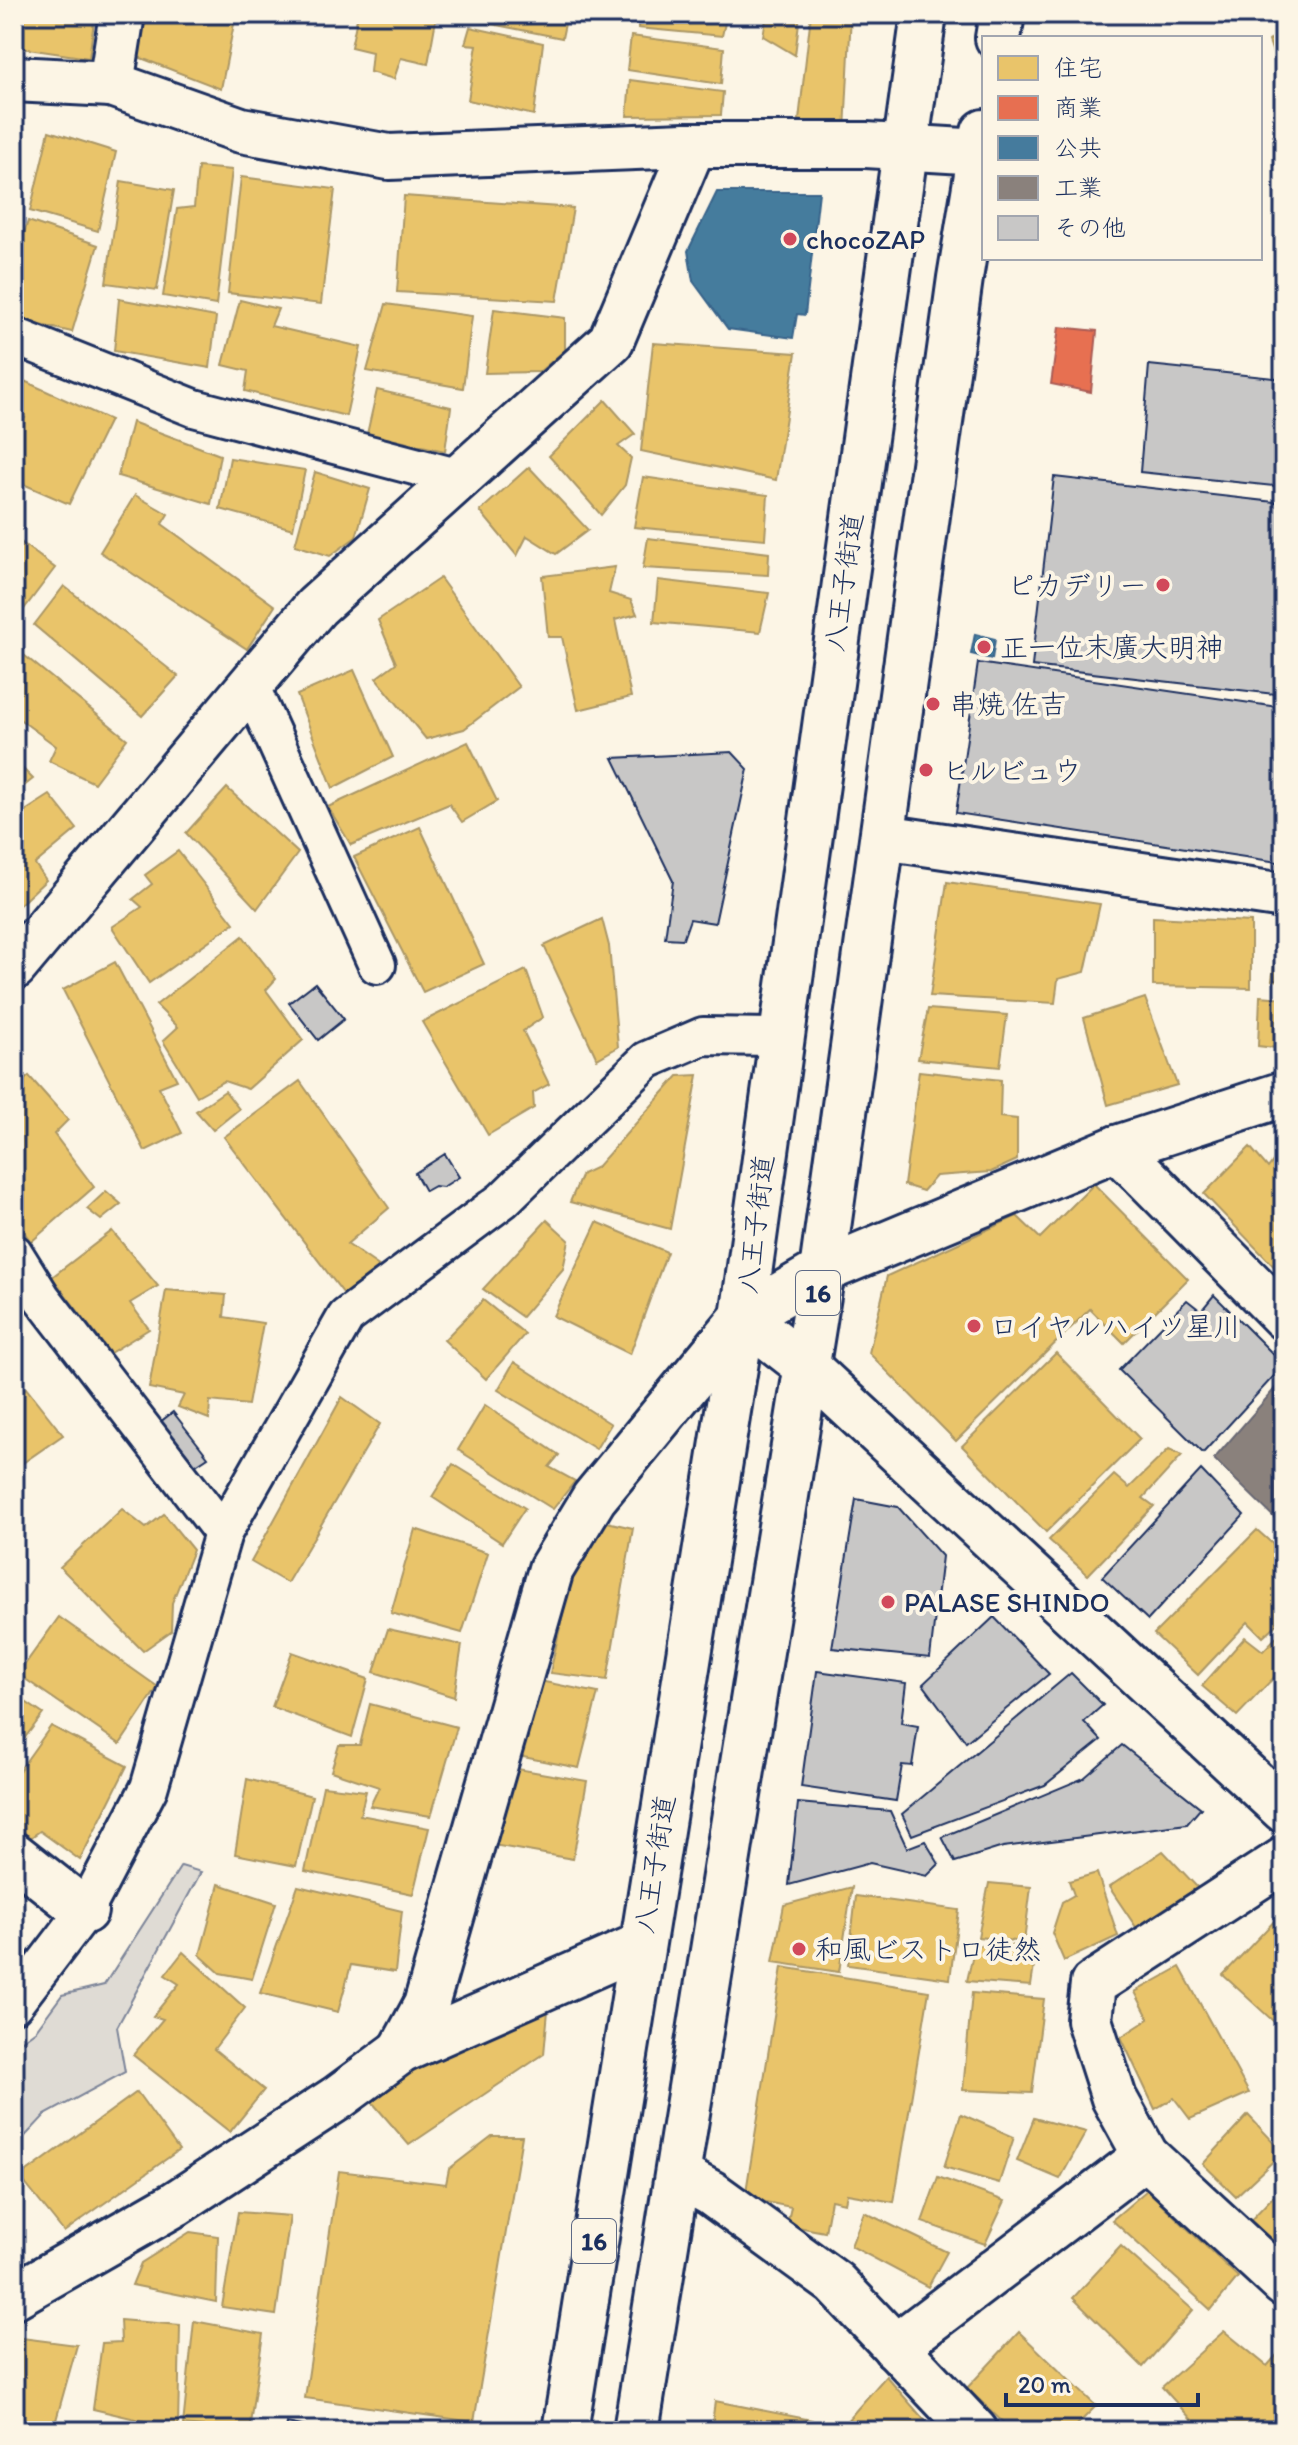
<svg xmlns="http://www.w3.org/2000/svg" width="1298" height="2445" viewBox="0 0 1298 2445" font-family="Itim,'Klee One',sans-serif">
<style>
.green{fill:#dfdbd4;stroke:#7d8599;stroke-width:2}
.homes{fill:#e9c46a;stroke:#ab9766;stroke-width:2}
.shops{fill:#e76f51;stroke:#aa5c55;stroke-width:2}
.public{fill:#457b9d;stroke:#38648a;stroke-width:2}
.industry{fill:#8a817c;stroke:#696873;stroke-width:2}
.building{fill:#c8c7c6;stroke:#1b2f5e;stroke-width:2}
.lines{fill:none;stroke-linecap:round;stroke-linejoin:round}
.lane-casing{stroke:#1b2f5e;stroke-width:42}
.street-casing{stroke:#1b2f5e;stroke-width:50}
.secondary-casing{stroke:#1b2f5e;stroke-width:50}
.highway-casing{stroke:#1b2f5e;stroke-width:50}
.lane{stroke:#fcf5e5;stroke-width:36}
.street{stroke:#fcf5e5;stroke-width:44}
.secondary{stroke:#fcf5e5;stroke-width:44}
.highway{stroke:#fcf5e5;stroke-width:44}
.poi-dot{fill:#d1495b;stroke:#fcf5e5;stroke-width:3}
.labels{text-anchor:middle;stroke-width:8;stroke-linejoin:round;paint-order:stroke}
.shield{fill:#fcf5e5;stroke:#5e6a86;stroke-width:2}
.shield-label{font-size:26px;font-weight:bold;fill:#1b2f5e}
.poi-label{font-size:28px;fill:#1b2f5e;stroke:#fcf5e5;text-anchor:start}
.street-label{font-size:28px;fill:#1b2f5e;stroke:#fcf5e5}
</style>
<rect width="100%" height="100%" fill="#fcf5e5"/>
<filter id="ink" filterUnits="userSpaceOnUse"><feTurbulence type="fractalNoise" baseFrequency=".0125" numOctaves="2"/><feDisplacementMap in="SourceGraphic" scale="16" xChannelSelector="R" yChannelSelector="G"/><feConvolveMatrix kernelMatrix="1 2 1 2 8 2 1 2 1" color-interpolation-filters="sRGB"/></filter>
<g filter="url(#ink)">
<polygon class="green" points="181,1866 201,1872 117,2027 125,2072 45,2115 14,2148 14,2046 36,2030 62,1995 104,1985"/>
<g class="homes">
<polygon points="14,14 95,14 89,58 14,47"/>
<polygon points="144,14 236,14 221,89 136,56"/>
<polygon points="358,14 437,14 428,64 401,58 394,79 370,72 372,52 351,47"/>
<polygon points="472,14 567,14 562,38 471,20"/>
<polygon points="639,14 727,14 722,36 638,28"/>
<polygon points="767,14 800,14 795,55 763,36"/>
<polygon points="811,14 851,14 845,131 799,120"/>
<polygon points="1277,14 1284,14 1284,85 1269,41 1282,29"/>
<polygon points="470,27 543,43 534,115 468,100 477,45 465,44"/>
<polygon points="631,36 724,48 721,84 627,70"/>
<polygon points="630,80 723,92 721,115 627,116"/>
<polygon points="49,131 116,152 98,231 30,211"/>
<polygon points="198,167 232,170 216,305 163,296 177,209 194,207"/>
<polygon points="241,177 335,189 321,304 228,293"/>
<polygon points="121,181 174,190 157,290 106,283"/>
<polygon points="404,196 573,208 557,301 397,292"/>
<polygon points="28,221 98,245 72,332 14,319 14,265"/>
<polygon points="119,299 216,317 210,368 114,351"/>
<polygon points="240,300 278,309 271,326 361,347 346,416 245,391 248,371 223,365"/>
<polygon points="386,304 472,316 463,388 367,371"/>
<polygon points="494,309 565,318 565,350 539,372 485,373"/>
<polygon points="653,343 796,353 776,480 641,451"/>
<polygon points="22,380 110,420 69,504 14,480 14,437 25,418 14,412 14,398"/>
<polygon points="377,390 451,407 445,451 367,434"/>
<polygon points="605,400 635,434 618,446 631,458 625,485 601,515 549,456"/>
<polygon points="132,422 220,455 211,504 118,476"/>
<polygon points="230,458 305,470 293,529 220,509"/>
<polygon points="529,467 588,530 556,554 527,536 517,556 480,511"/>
<polygon points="315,472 370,489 356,537 330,556 295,545"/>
<polygon points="643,477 768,495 765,539 634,527"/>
<polygon points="135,495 168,514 162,524 275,606 247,649 100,552"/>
<polygon points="14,537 55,568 24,609 14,600"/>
<polygon points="648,538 769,553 768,575 643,568"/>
<polygon points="615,567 609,593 631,600 637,614 615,620 631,697 578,710 562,637 548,637 542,576"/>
<polygon points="440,578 519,687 464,729 426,739 376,678 396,663 378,620"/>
<polygon points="658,580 769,593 760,632 654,622"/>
<polygon points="64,586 178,676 142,716 34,625"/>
<polygon points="14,647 127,739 94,783 49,761 56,746 14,715"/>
<polygon points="354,670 393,757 333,788 297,695"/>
<polygon points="468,742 497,801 462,822 449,804 351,845 328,807"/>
<polygon points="14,760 33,779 14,794"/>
<polygon points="227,788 298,853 257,909 186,833"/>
<polygon points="50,795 77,829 35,864 46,880 14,910 14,801 22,813"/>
<polygon points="420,827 484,964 423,992 354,857"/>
<polygon points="178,851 234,923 149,983 112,927 142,907 133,899 152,884 145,875"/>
<polygon points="947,882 1100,904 1085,972 1058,979 1055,1003 930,996"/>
<polygon points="1153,917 1251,922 1251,988 1153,986"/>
<polygon points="602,919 609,946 618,1047 597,1059 544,946"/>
<polygon points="1280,925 1284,925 1284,981 1272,980"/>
<polygon points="243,936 276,979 266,990 303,1040 248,1089 224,1081 197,1096 163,1041 178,1027 156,1005"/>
<polygon points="115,962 177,1080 159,1087 182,1133 145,1151 63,990"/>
<polygon points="526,970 543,1017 523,1031 549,1084 533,1093 534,1108 488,1135 422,1022"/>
<polygon points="1260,996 1284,998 1284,1049 1258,1046"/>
<polygon points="1145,998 1177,1085 1108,1105 1084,1018"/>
<polygon points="928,1009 1007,1015 1000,1067 918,1059"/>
<polygon points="919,1071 1001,1080 1000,1117 1017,1119 1017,1160 991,1172 936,1176 923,1191 904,1185"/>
<polygon points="698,1075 670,1229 570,1202 582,1174 597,1167 678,1076"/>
<polygon points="29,1076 68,1120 54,1134 94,1187 31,1242 14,1217 14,1089"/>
<polygon points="300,1081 389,1208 347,1244 386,1271 350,1302 224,1137"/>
<polygon points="225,1091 239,1109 213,1130 196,1111"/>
<polygon points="1250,1147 1268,1168 1279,1153 1284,1157 1284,1277 1204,1194"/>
<polygon points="1094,1184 1188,1279 1124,1343 1090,1309 956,1441 869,1353 887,1276 1017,1216 1040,1238"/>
<polygon points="106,1191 121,1204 101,1220 87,1209"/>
<polygon points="547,1220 569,1240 563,1269 522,1317 483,1289"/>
<polygon points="597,1222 667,1252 630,1354 553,1316"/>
<polygon points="112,1231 158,1286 130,1303 149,1329 110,1353 52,1277"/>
<polygon points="166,1290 226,1295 224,1317 263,1323 248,1405 210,1401 209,1419 178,1407 184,1395 149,1388"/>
<polygon points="483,1300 525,1334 486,1379 444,1340"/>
<polygon points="1056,1353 1140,1439 1046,1532 962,1446"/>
<polygon points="514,1362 611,1424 596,1449 498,1390"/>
<polygon points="26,1388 63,1435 14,1469 14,1394"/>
<polygon points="342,1397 380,1424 287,1583 251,1562"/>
<polygon points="485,1405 559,1455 549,1467 575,1481 553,1509 458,1450"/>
<polygon points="1169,1449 1182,1455 1143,1498 1154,1506 1088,1575 1049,1540 1114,1475 1129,1488"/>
<polygon points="453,1464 525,1508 502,1543 432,1497"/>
<polygon points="122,1509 146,1528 164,1514 193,1550 172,1603 171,1631 143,1651 60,1567"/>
<polygon points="607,1522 633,1528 607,1680 550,1673 571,1577"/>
<polygon points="415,1529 488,1553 462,1633 391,1613"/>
<polygon points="1257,1530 1284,1554 1284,1618 1263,1637 1248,1622 1198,1675 1154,1634"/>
<polygon points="59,1617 158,1687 120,1744 18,1674"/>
<polygon points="388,1629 462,1645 454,1697 374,1672"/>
<polygon points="1284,1629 1284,1667 1237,1716 1202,1686 1245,1637 1263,1651"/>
<polygon points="292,1652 368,1679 352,1737 272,1707"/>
<polygon points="540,1681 598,1693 579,1768 518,1756"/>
<polygon points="14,1694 43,1714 17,1748 14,1745"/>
<polygon points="370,1704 457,1727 431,1816 370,1806 379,1787 331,1771 339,1745 360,1745"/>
<polygon points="51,1726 127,1766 80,1860 40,1831 23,1843 14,1835 14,1778"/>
<polygon points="506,1767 587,1781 573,1859 493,1845"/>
<polygon points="247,1779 312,1796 296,1866 235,1854"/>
<polygon points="323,1786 366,1791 360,1815 429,1828 413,1894 305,1871"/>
<polygon points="1163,1851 1199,1889 1140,1933 1109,1887"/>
<polygon points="1097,1873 1118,1936 1064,1961 1052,1933 1062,1902 1074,1895 1069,1881"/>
<polygon points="989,1883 1031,1887 1024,1942 978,1937"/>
<polygon points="219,1884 276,1903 252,1979 220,1973 200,1955"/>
<polygon points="298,1886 402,1911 395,1972 351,1965 338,2012 260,1993"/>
<polygon points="852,1887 839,1972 773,1962 784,1905"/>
<polygon points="856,1896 959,1910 950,1979 848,1965"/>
<polygon points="1280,1915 1284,1918 1284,2031 1223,1975"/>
<polygon points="975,1945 1037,1946 1031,1986 967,1981"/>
<polygon points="183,1952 245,2008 214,2049 264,2090 230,2132 133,2055 163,2019 153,2016 179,1984 165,1975"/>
<polygon points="782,1967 929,1991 894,2202 847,2194 845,2203 831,2200 825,2232 787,2225 791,2207 745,2198"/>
<polygon points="1180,1967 1249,2093 1190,2119 1174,2098 1155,2109 1121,2037 1149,2019 1135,1992"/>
<polygon points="972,1993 1044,1999 1032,2093 963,2090"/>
<polygon points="549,2000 544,2054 409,2145 372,2102 421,2061"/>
<polygon points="137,2092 179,2150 64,2232 20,2177"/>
<polygon points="961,2114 1014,2137 999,2183 944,2167"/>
<polygon points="1248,2115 1283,2152 1236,2196 1203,2164"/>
<polygon points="1034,2118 1086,2132 1060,2179 1017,2161"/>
<polygon points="492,2136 522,2136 474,2422 305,2398 339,2171 446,2184 449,2169"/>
<polygon points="938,2177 1005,2201 985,2244 922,2222"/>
<polygon points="1284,2185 1284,2247 1281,2249 1248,2223"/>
<polygon points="1147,2190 1238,2277 1211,2310 1112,2220"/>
<polygon points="238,2212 290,2216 276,2315 222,2307"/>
<polygon points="864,2212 947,2252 928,2287 851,2246"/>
<polygon points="190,2232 218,2236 216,2302 132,2285 141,2263"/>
<polygon points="1121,2246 1193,2310 1143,2367 1073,2298"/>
<polygon points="120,2320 180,2325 178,2429 93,2409 102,2343 121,2342"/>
<polygon points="194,2321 263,2334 249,2431 183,2425"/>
<polygon points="1224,2331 1267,2366 1284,2347 1284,2410 1262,2431 1202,2431 1162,2387"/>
<polygon points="1019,2332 1096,2406 1071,2431 1012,2431 967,2388"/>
<polygon points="14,2337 77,2345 53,2431 14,2431"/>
<polygon points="886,2376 934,2431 838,2431"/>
<polygon points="715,2401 812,2420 810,2431 711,2431"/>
</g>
<polygon class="shops" points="1059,327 1097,331 1091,392 1051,384"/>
<g class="public">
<polygon points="717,192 819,192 805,315 797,314 793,338 728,329 693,281 688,251"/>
<polygon points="975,634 995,639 992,659 971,654"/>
</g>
<polygon class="industry" points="1284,1378 1284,1527 1214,1459"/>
<g class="building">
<polygon points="1149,365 1284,379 1284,487 1140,472"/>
<polygon points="1054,477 1284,503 1284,695 1032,666"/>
<polygon points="978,663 1284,708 1284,863 956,813"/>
<polygon points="732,752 748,769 715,923 690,919 683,939 665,938 673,881 613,758"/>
<polygon points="315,983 344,1019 318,1040 289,1003"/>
<polygon points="445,1154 459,1177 443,1187 434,1186 425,1191 415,1173"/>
<polygon points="1214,1295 1284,1365 1203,1453 1119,1370 1187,1300 1201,1311"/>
<polygon points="173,1412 208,1457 190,1469 155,1426"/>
<polygon points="1201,1470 1244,1515 1148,1620 1102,1577"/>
<polygon points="856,1499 898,1507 942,1556 930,1658 832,1648"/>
<polygon points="994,1617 1049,1674 966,1742 923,1684"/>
<polygon points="817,1671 906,1683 901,1723 918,1726 912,1766 902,1765 896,1801 801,1787"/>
<polygon points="1071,1673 1103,1705 1084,1722 1101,1740 1045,1785 912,1835 902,1814"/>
<polygon points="1122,1745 1201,1808 1187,1824 1003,1847 955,1862 942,1837 1084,1778"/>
<polygon points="798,1803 890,1811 907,1848 925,1841 939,1864 927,1876 870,1863 789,1885"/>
<polygon points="287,2423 327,2431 286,2431"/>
</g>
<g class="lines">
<g class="lane-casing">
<g id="lane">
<polyline points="14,336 194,408 460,478"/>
<polyline points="250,685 377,965"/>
<polyline points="14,1253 42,1298 223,1533"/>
<polyline points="14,2004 85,1911 149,1788 223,1533 346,1317 503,1200 647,1060 703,1036 780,1037"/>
</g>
</g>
<g class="street-casing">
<g id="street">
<polyline points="14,79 111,84 241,130 389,157 685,145 866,145 981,152"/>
<polyline points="111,84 122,14"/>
<polyline points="883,837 1284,896"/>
<polyline points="14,967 316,607 611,341 693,146"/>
<polyline points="1117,1148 1284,1317"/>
<polyline points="14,1855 85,1911"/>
<polyline points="1284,1860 1093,1984 1089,2020 1114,2098 1146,2156 1284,2284"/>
<polyline points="401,2051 426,2005 551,1569 594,1498 743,1317 822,1271 1117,1148 1284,1094"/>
<polyline points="678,2175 711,2193 835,2283 975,2431"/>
<polyline points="14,2296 175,2204 336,2099 401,2051 641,1945"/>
<polyline points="895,2347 1146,2156"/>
</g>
</g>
<g class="secondary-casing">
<polyline id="secondary" points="743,1317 805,1365 1284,1810"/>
</g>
<g class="highway-casing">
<g id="highway">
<polyline points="998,38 1002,14"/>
<polyline points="565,2431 743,1317 924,14"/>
<polyline points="636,2431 822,1271 960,278 984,132"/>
</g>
</g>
<use href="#lane" class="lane"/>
<use href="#street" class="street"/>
<use href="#secondary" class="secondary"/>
<use href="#highway" class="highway"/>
</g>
</g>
<g class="poi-dot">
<circle cx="790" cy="239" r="8"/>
<circle cx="1163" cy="585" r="8"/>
<circle cx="984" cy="647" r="8"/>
<circle cx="933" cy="704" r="8"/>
<circle cx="926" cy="770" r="8"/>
<circle cx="974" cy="1326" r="8"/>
<circle cx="888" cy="1602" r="8"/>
<circle cx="799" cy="1949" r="8"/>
</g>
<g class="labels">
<g class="shield">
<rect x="796" y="1271" width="44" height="44" rx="6"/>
<rect x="572" y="2219" width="44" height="44" rx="6"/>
</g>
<g class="shield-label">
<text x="818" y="1302">16</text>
<text x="594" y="2250">16</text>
</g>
<g class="poi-label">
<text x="806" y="249">chocoZAP</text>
<text x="1147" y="595" text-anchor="end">ピカデリー</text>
<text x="1000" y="657">正一位末廣大明神</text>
<text x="949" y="714">串焼 佐吉</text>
<text x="942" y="780">ヒルビュウ</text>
<text x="990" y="1336">ロイヤルハイツ星川</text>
<text x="904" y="1612">PALASE SHINDO</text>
<text x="815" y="1959">和風ビストロ徒然</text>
</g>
<g class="street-label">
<text transform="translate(843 582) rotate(-82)" y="10">八王子街道</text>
<text transform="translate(755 1224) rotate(-83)" y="10">八王子街道</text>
<text transform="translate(654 1864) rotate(-81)" y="10">八王子街道</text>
</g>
</g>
<rect width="1298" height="2445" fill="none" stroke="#fcf5e5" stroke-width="48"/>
<rect x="24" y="24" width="1250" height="2397" fill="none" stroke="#1b2f5e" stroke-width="3" filter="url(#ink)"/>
<rect x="982" y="36" width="280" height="224" fill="#fcf5e5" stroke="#a2a6af" stroke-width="2"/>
<rect x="998" y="56" width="40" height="24" fill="#e9c46a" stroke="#a2a6af" stroke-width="2"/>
<text x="1054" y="76" font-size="24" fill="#1b2f5e">住宅</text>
<rect x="998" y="96" width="40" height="24" fill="#e76f51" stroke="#a2a6af" stroke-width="2"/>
<text x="1054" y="116" font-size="24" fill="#1b2f5e">商業</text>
<rect x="998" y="136" width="40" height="24" fill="#457b9d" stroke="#a2a6af" stroke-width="2"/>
<text x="1054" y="156" font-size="24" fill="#1b2f5e">公共</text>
<rect x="998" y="176" width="40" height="24" fill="#8a817c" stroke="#a2a6af" stroke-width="2"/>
<text x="1054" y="196" font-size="24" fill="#1b2f5e">工業</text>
<rect x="998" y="216" width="40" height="24" fill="#c8c7c6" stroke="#a2a6af" stroke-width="2"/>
<text x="1054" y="236" font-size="24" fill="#1b2f5e">その他</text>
<path d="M1006 2393v12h192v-12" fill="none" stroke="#1b2f5e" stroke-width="4"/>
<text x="1018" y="2393" font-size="24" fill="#1b2f5e" stroke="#fcf5e5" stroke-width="6" paint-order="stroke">20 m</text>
</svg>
